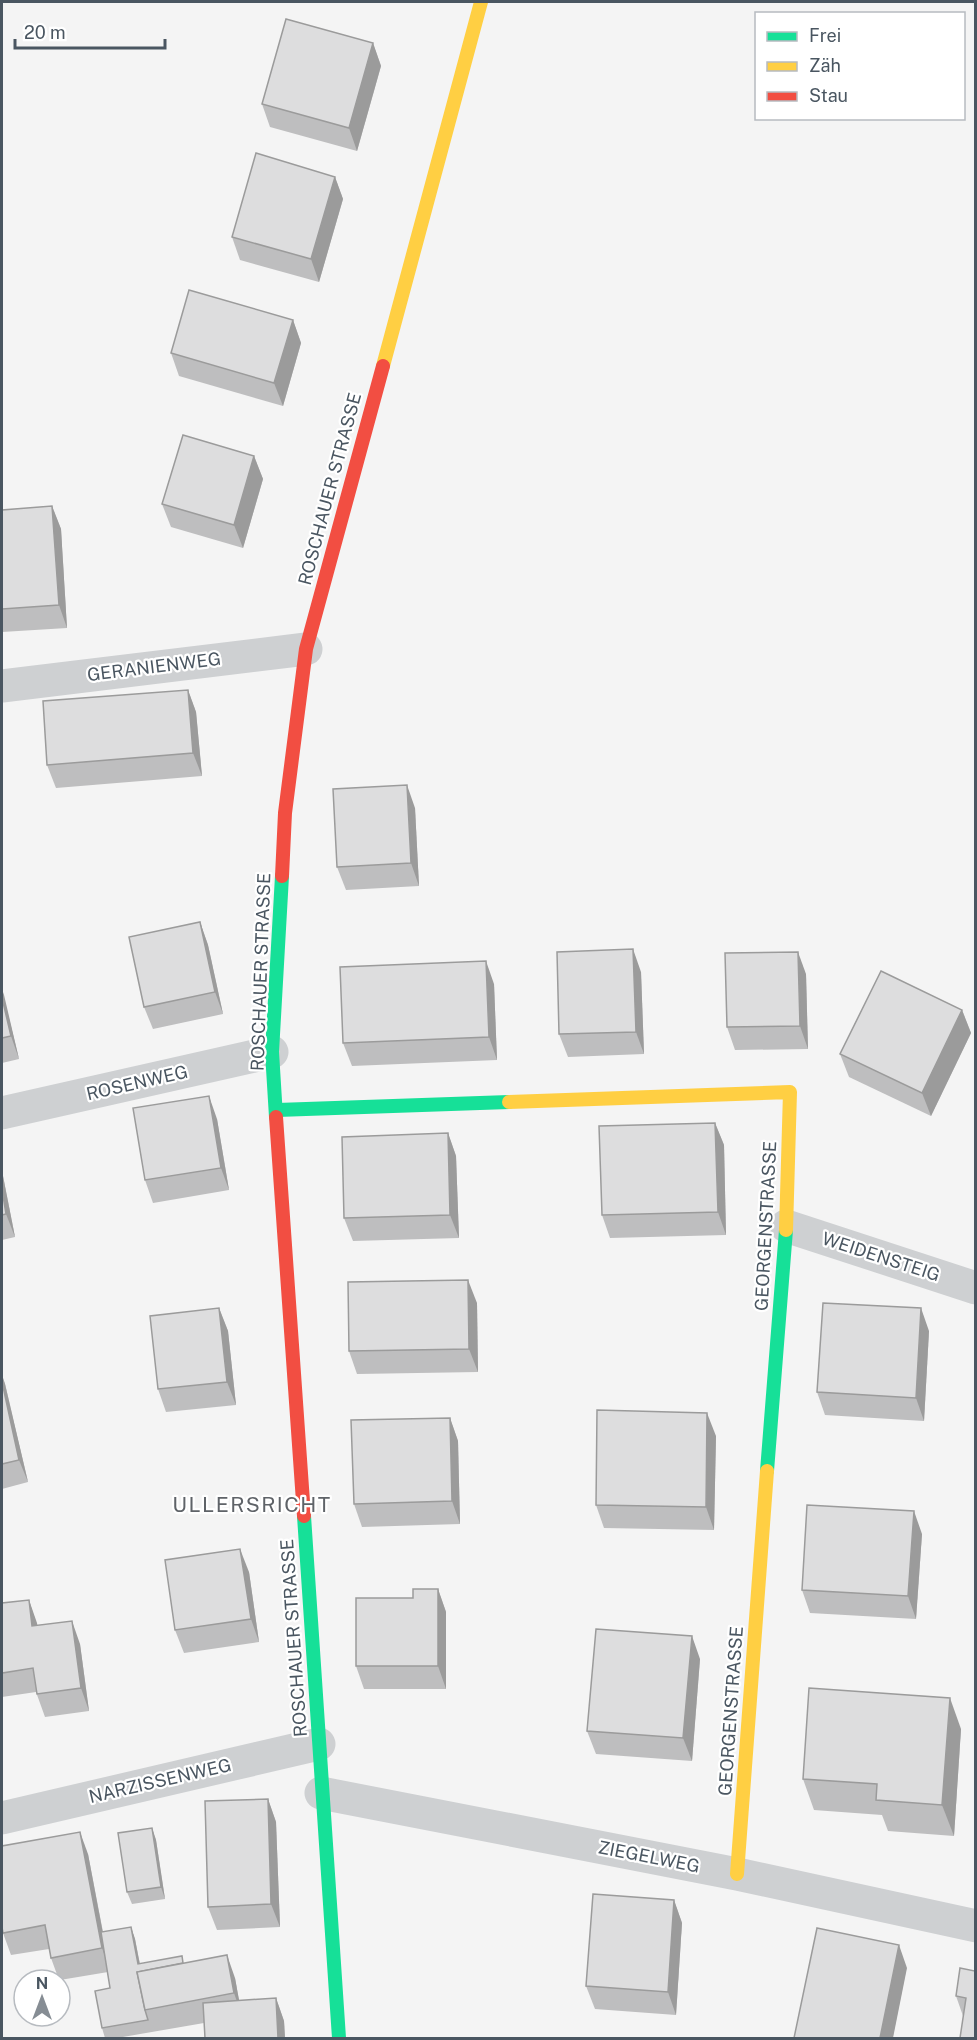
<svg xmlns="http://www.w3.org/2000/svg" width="977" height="2040" viewBox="0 0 977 2040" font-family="'Public Sans',sans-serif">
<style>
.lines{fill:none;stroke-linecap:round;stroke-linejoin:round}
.street{stroke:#ced0d2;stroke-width:33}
.fast{stroke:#16e098;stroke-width:14}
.slow{stroke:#ffcf43;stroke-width:14}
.jam{stroke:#f24e42;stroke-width:14}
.wall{fill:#bebebf}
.shaded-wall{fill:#9b9b9b}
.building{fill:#ddddde;stroke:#9b9b9b;stroke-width:1.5}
.labels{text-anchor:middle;stroke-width:4.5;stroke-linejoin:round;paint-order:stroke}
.street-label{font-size:18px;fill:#4a5661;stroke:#fff}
.quarter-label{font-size:21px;letter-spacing:1.5px;fill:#5f6368;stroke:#fff}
</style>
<rect width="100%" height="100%" fill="#f4f4f4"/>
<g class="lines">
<g class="street">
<polyline points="2,686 306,649"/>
<polyline points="2,1113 272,1052"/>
<polyline points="786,1226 976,1288"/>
<polyline points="321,1793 737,1874 976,1926"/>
<polyline points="2,1818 319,1744"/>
</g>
<g class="fast">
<polyline points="277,1110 509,1102"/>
<polyline points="276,1117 272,1052 282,876"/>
<polyline points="767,1471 786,1230"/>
<polyline points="304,1516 339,2038"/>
</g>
<g class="slow">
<polyline points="383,366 481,2"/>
<polyline points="509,1102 790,1092 786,1230"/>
<polyline points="737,1874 767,1471"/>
</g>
<g class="jam">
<polyline points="282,876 285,813 306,649 383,366"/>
<polyline points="276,1117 304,1516"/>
</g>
</g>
<g class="wall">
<polygon points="373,43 381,66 357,151 270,127 262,104"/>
<polygon points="335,177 343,199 319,282 240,260 232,237"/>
<polygon points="293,320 301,343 283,406 179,376 171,353"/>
<polygon points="254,456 263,479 243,548 171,527 162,504"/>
<polygon points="52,506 61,529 67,628 2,632 2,510"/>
<polygon points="188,690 196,712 202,776 56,788 47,765"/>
<polygon points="415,808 419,886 346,890 337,867"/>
<polygon points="200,922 208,945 223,1014 153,1029 144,1007"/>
<polygon points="641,972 644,1054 568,1057 559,1034"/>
<polygon points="806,974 808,1049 735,1050 727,1027"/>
<polygon points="494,984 497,1060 352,1066 343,1043"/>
<polygon points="2,989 19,1059 2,1063"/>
<polygon points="962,1010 971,1033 931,1116 849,1077 840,1054"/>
<polygon points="217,1119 229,1190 153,1203 145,1180"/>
<polygon points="715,1123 724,1145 726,1235 610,1238 602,1215"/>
<polygon points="448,1133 456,1156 459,1238 353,1241 344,1218"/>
<polygon points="2,1171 15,1237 2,1240"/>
<polygon points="477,1303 478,1372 357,1374 349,1351"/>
<polygon points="219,1308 228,1331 236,1405 166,1412 158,1389"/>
<polygon points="929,1331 924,1421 825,1415 817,1392"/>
<polygon points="2,1375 5,1384 28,1482 2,1489"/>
<polygon points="450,1418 458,1441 460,1524 362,1527 354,1504"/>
<polygon points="716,1436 714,1530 604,1528 596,1505"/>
<polygon points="922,1534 916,1619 810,1613 802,1590"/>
<polygon points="249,1572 259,1642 184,1653 175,1630"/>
<polygon points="438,1589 446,1612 446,1689 364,1689 356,1666 413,1598"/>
<polygon points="29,1600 37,1626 80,1644 89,1711 45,1717 36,1692 2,1697 2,1603"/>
<polygon points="700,1659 692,1761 596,1754 587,1731"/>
<polygon points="961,1729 954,1836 888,1831 882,1815 814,1810 803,1779"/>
<polygon points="268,1799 276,1822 280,1927 217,1930 208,1907"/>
<polygon points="152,1828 156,1840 165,1899 132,1904 127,1892"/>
<polygon points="88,1854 103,1932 131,1927 135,1939 140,1964 185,1963 235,1978 239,2001 276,1998 284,2021 285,2038 205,2038 204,2023 117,2038 105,2038 102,2028 110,1988 108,1972 60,1980 59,1980 51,1958 49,1949 11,1955 3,1933"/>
<polygon points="674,1900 682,1923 676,2015 595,2009 586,1986"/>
<polygon points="975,1971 963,2016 956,1996"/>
</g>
<g class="shaded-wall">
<polygon points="373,43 381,66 357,151 349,128"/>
<polygon points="335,177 343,199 319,282 311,259"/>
<polygon points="293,320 301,343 283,406 274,383"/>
<polygon points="254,456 263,479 243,548 234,525"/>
<polygon points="52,506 61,529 67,628 59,605"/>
<polygon points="188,690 196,712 202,776 193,753"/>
<polygon points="407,785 415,808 419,886 411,863"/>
<polygon points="200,922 208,945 223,1014 215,992"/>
<polygon points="633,949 641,972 644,1054 636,1032"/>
<polygon points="798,952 806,974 808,1049 800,1026"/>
<polygon points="486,961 494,984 497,1060 489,1037"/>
<polygon points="2,989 4,995 19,1059 11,1036 2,998"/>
<polygon points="962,1010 971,1033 931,1116 922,1093"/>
<polygon points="209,1096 217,1119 229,1190 221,1168"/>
<polygon points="715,1123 724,1145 726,1235 718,1212"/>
<polygon points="448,1133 456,1156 459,1238 450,1215"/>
<polygon points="2,1171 15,1237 6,1214 2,1190"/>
<polygon points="468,1280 477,1303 478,1372 469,1349"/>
<polygon points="219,1308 228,1331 236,1405 227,1382"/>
<polygon points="921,1308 929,1331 924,1421 916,1398"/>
<polygon points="2,1375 5,1384 28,1482 19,1460 2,1382"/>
<polygon points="707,1413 716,1436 714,1530 706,1507"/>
<polygon points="450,1418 458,1441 460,1524 452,1501"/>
<polygon points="914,1511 922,1534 916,1619 908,1596"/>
<polygon points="240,1549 249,1572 259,1642 251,1619"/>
<polygon points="438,1589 446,1612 446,1689 438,1666"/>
<polygon points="29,1600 37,1623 41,1649 32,1626"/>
<polygon points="72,1621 80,1644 89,1711 81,1688"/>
<polygon points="692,1636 700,1659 692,1761 683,1738"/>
<polygon points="950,1698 961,1729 954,1836 942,1805"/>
<polygon points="268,1799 276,1822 280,1927 271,1904"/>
<polygon points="152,1828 156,1840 165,1899 161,1887"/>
<polygon points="80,1832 88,1854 110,1971 102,1948"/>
<polygon points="674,1900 682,1923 676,2015 668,1992"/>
<polygon points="131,1927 135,1939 142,1976 138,1964"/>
<polygon points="899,1945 907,1968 893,2038 880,2038"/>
<polygon points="227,1955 235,1978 242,2016 234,1993"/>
<polygon points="276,1998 284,2021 285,2038 278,2038"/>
</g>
<g class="building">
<polygon points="286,19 373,43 349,128 262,104"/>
<polygon points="256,153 335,177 311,259 232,237"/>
<polygon points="189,290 293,320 274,383 171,353"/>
<polygon points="183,435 254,456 234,525 162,504"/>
<polygon points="52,506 59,605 2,609 2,510"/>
<polygon points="188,690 193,753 47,765 43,701"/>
<polygon points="407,785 411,863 337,867 333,789"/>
<polygon points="200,922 215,992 144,1007 129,937"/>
<polygon points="633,949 636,1032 559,1034 557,952"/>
<polygon points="798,952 800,1026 727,1027 725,953"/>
<polygon points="486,961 489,1037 343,1043 340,967"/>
<polygon points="881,971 962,1010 922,1093 840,1054"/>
<polygon points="2,998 11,1036 2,1038"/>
<polygon points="209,1096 221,1168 145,1180 133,1108"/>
<polygon points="715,1123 718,1212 602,1215 599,1126"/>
<polygon points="448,1133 450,1215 344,1218 342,1137"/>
<polygon points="2,1190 6,1214 2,1215"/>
<polygon points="468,1280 469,1349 349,1351 348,1282"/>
<polygon points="823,1303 921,1308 916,1398 817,1392"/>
<polygon points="219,1308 227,1382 158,1389 150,1316"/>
<polygon points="2,1382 19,1460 2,1464"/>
<polygon points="597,1410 707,1413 706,1507 596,1505"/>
<polygon points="450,1418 452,1501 354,1504 351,1420"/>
<polygon points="807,1505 914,1511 908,1596 802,1590"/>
<polygon points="240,1549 251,1619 175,1630 165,1560"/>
<polygon points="413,1589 438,1589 438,1666 356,1666 356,1598 413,1598"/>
<polygon points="29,1600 32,1626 72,1621 81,1688 37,1694 33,1668 2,1673 2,1603"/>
<polygon points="596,1629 692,1636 683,1738 587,1731"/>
<polygon points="809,1688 950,1698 942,1805 876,1800 877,1784 803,1779"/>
<polygon points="268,1799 271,1904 208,1907 205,1801"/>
<polygon points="152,1828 161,1887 127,1892 118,1833"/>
<polygon points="80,1832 102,1948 51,1958 45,1925 3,1933 2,1927 2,1846"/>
<polygon points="593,1894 674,1900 668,1992 586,1986"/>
<polygon points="131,1927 138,1964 182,1956 183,1963 137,1972 145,2010 148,2020 102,2028 95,1991 110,1988 101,1932"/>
<polygon points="817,1928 899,1945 880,2038 794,2038"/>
<polygon points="227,1955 234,1993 145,2010 137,1972"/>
<polygon points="960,1968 975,1971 975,2038 960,2038 966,1998 956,1996"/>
<polygon points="276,1998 278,2038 205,2038 203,2003"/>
</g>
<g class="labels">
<g class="street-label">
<text transform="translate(330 489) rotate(-75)" y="6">ROSCHAUER STRASSE</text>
<text transform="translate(154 667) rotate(-7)" y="6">GERANIENWEG</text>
<text transform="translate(261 972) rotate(-88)" y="6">ROSCHAUER STRASSE</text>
<text transform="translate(137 1083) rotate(-13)" y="6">ROSENWEG</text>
<text transform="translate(766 1226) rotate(-87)" y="6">GEORGENSTRASSE</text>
<text transform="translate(881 1257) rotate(18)" y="6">WEIDENSTEIG</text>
<text transform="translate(294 1638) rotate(-94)" y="6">ROSCHAUER STRASSE</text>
<text transform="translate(731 1711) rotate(-86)" y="6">GEORGENSTRASSE</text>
<text transform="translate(160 1781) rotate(-13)" y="6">NARZISSENWEG</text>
<text transform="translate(649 1857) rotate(11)" y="6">ZIEGELWEG</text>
</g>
<g class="quarter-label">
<text x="252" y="1512">ULLERSRICHT</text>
</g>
</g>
<rect width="977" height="2040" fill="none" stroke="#4a5661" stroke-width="6"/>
<rect x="755" y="12" width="210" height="108" fill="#ffffff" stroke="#b7bbc0" stroke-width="1.5"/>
<rect x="767" y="32" width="30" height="9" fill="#16e098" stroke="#b7bbc0" stroke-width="1.5"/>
<text x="809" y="42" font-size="18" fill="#4a5661">Frei</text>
<rect x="767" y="62" width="30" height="9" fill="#ffcf43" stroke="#b7bbc0" stroke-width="1.5"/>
<text x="809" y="72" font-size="18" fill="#4a5661">Zäh</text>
<rect x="767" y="92" width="30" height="9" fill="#f24e42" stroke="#b7bbc0" stroke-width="1.5"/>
<text x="809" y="102" font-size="18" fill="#4a5661">Stau</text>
<g transform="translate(42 1998)"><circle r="28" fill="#ffffff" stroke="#b7bbc0" stroke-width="1.5"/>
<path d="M0-4.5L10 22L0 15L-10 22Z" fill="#868d94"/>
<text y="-9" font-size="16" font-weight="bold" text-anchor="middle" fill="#4a5661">N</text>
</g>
<path d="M15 39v9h150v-9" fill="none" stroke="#4a5661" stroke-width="3"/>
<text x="24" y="39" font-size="18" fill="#4a5661" stroke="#ffffff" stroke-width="4.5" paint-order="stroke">20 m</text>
</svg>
